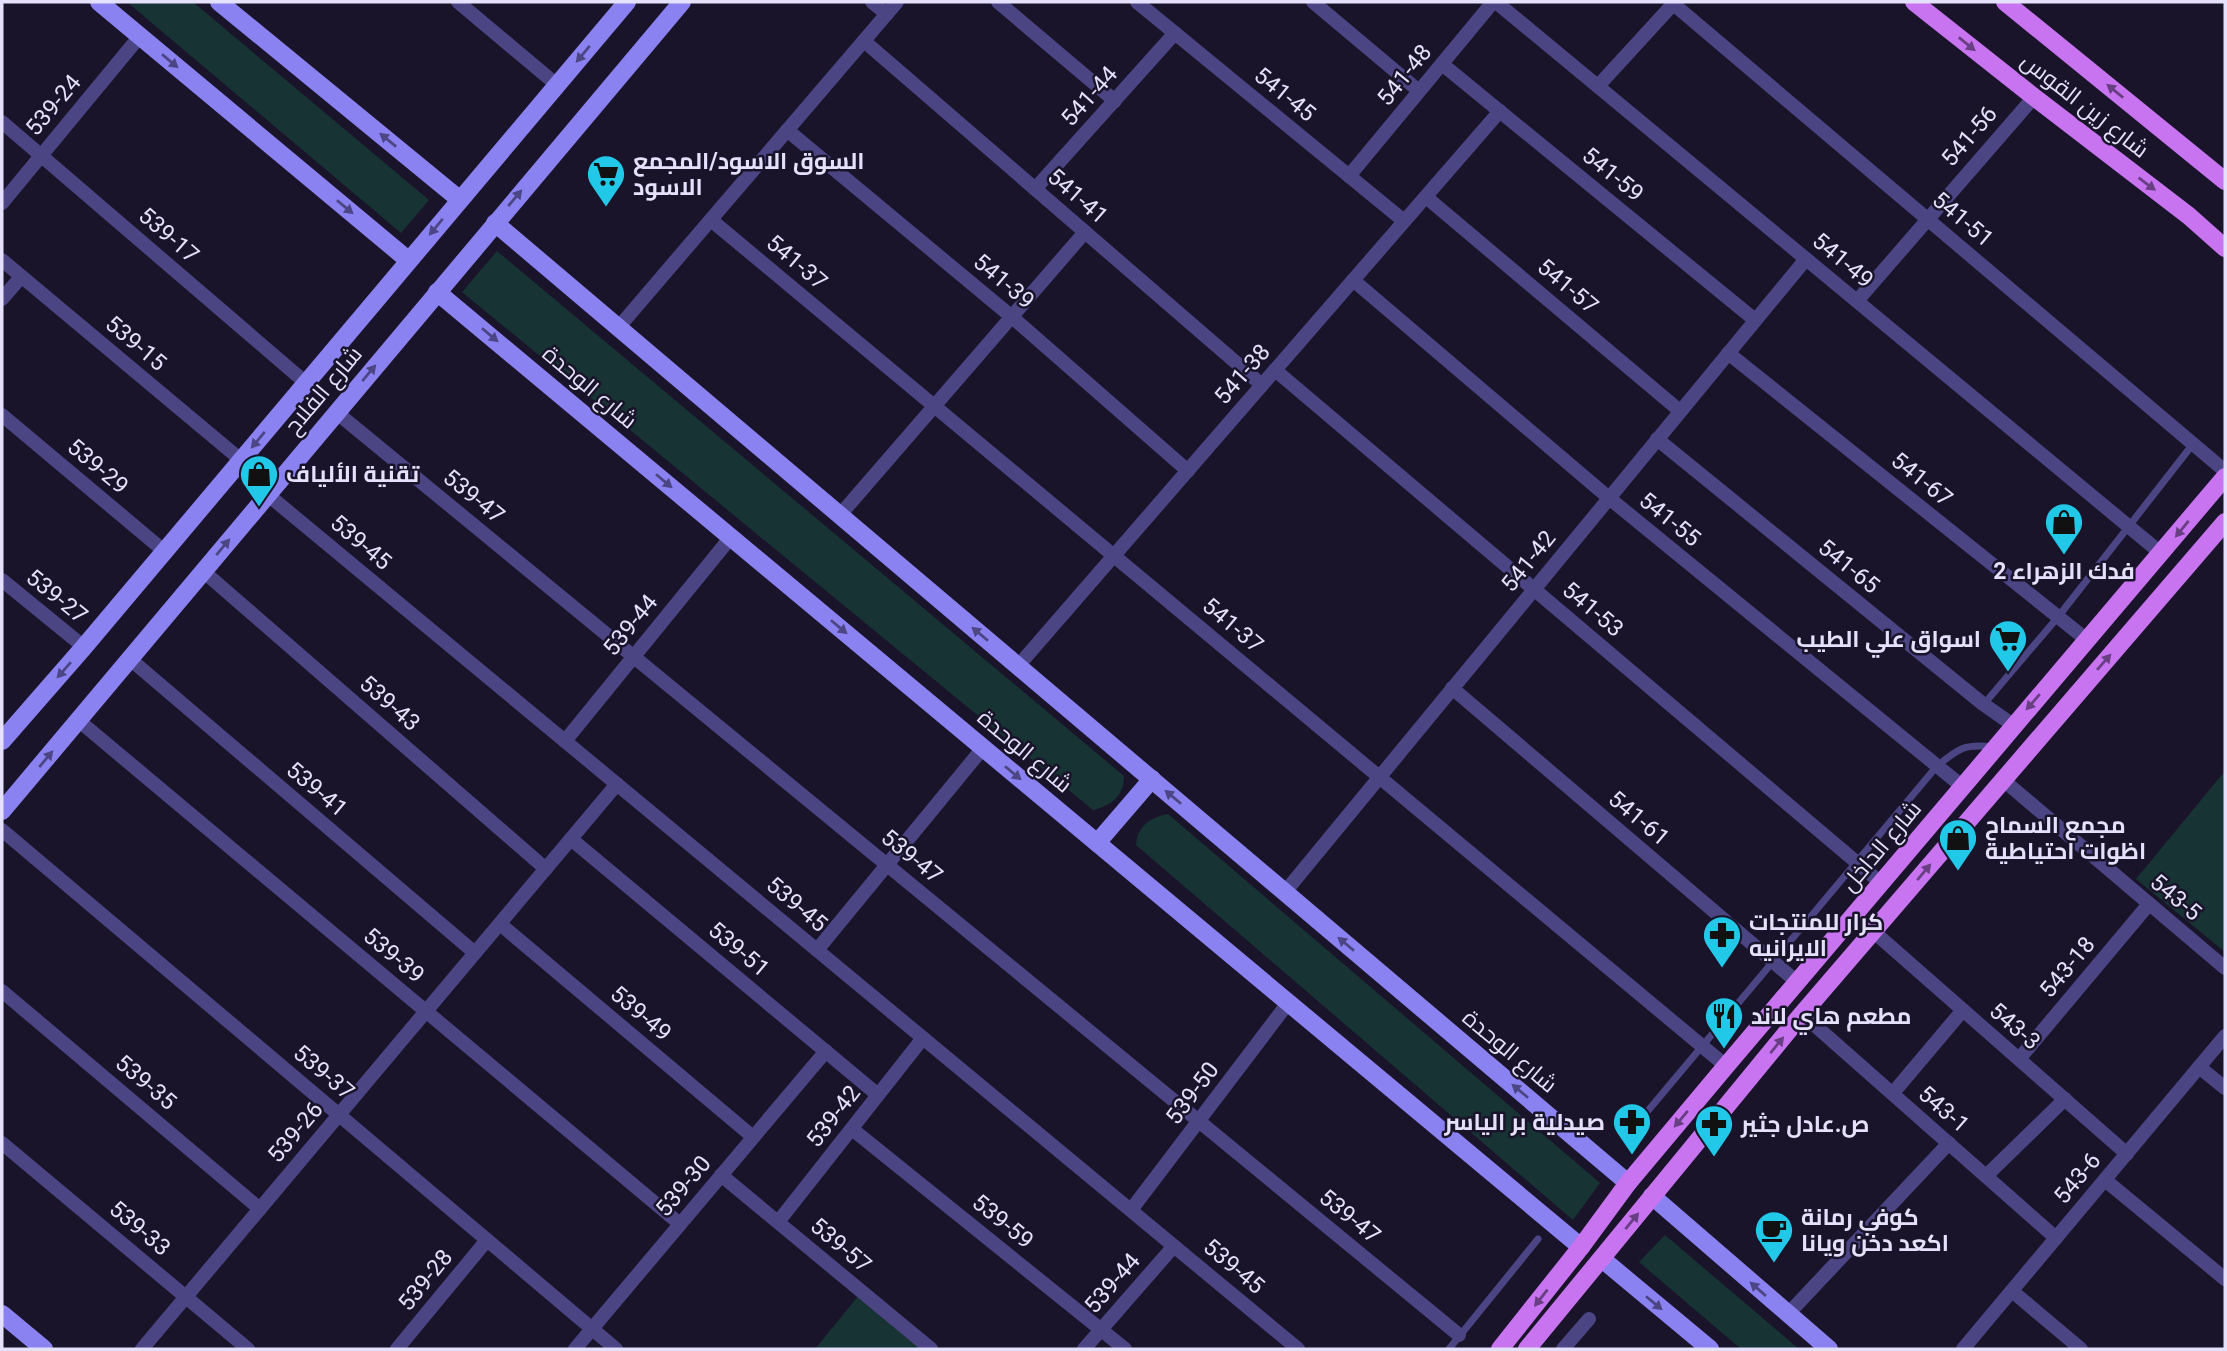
<svg xmlns="http://www.w3.org/2000/svg" width="2227" height="1351" viewBox="0 0 2227 1351" font-family="Roboto,Cairo,sans-serif">
<style>
.green{fill:#183334}
.lines{fill:none;stroke-linecap:round;stroke-linejoin:round}
.lane{stroke:#4b4584;stroke-width:7}
.street{stroke:#4b4584;stroke-width:14}
.secondary{stroke:#8b82f1;stroke-width:18}
.primary{stroke:#c874f0;stroke-width:18}
.oneway{fill:#683f83}
.oneway2{fill:#4c4684}
.labels{text-anchor:middle;stroke-width:5;stroke-linejoin:round;paint-order:stroke}
.street-label{font-size:23px;fill:#e5e1fc;stroke:#19142a}
.poi-label{font-size:23px;font-weight:bold;fill:#e5e1fc;stroke:#19142a;text-anchor:start}
</style>
<rect width="100%" height="100%" fill="#19142a"/>
<g class="green">
<polygon points="127,2 193,2 429,200 401,233"/>
<path d="M497,251L1124,776C1124,796 1111,806 1093,810L462,292Z"/>
<polygon points="2225,771 2225,952 2136,879"/>
<path d="M1168,814L1600,1183L1573,1220L1136,845C1137,826 1151,817 1168,814Z"/>
<polygon points="1665,1235 1799,1349 1741,1349 1639,1262"/>
<polygon points="864,1289 932,1349 815,1349"/>
</g>
<g class="lines">
<g class="lane">
<polyline points="1984,704 2058,617 2193,444"/>
<path d="M1636,1125L1937,766C1958,749 1965,743 1993,747"/>
<polyline points="1449,1349 1538,1239"/>
</g>
<g class="street">
<polyline points="458,2 557,85"/>
<polyline points="872,2 887,14"/>
<polyline points="998,2 1115,101"/>
<polyline points="1137,2 1404,221"/>
<polyline points="1313,2 1419,91"/>
<polyline points="1496,2 2162,554"/>
<polyline points="1671,2 2225,471"/>
<polyline points="864,41 1262,385"/>
<polyline points="1442,64 1755,320"/>
<polyline points="1598,86 1675,2"/>
<polyline points="2,122 306,383"/>
<polyline points="787,130 1012,317 1188,471"/>
<polyline points="1349,176 1493,2"/>
<polyline points="1035,189 1175,33"/>
<polyline points="1426,197 1680,411"/>
<polyline points="2,203 140,36"/>
<polyline points="711,220 1726,1066"/>
<polyline points="2,260 241,460"/>
<polyline points="1353,280 1609,498 1963,787"/>
<polyline points="2,299 21,277"/>
<polyline points="1857,301 2034,97"/>
<polyline points="618,328 897,2"/>
<polyline points="1728,353 2087,640"/>
<polyline points="1275,370 1881,883"/>
<polyline points="336,412 1459,1335"/>
<polyline points="2,415 164,551"/>
<polyline points="1657,439 1983,704 2013,725"/>
<polyline points="267,494 1298,1349"/>
<polyline points="840,515 1085,232"/>
<polyline points="203,571 546,869"/>
<polyline points="2,580 84,647"/>
<polyline points="130,659 475,953"/>
<polyline points="1018,666 1500,111"/>
<polyline points="1452,688 1797,982"/>
<polyline points="78,720 680,1224"/>
<polyline points="565,741 731,537"/>
<polyline points="2002,779 2225,968"/>
<polyline points="2,830 616,1349"/>
<polyline points="571,839 878,1095"/>
<polyline points="1285,892 1806,259"/>
<polyline points="500,924 753,1137"/>
<polyline points="1874,932 2127,1154"/>
<polyline points="817,950 983,748"/>
<polyline points="2,991 260,1209"/>
<polyline points="1802,1014 2056,1238"/>
<polyline points="2019,1059 2149,904"/>
<polyline points="2199,1067 2225,1088"/>
<polyline points="1893,1093 1963,1010"/>
<polyline points="852,1129 1125,1349"/>
<polyline points="2,1143 248,1349"/>
<polyline points="721,1175 931,1349"/>
<polyline points="1986,1176 2065,1099"/>
<polyline points="2105,1180 2225,1279"/>
<polyline points="1131,1210 1288,1003"/>
<polyline points="778,1222 923,1038"/>
<polyline points="2012,1291 2081,1349"/>
<polyline points="1788,1314 1949,1143"/>
<polyline points="142,1349 617,784"/>
<polyline points="397,1349 487,1240"/>
<polyline points="575,1349 826,1051"/>
<polyline points="1084,1349 1174,1246"/>
<polyline points="1563,1349 1589,1319"/>
<polyline points="1963,1349 2225,1036"/>
</g>
<g class="secondary">
<polyline points="99,2 408,260"/>
<polyline points="219,2 459,199"/>
<polyline points="495,223 1628,1183"/>
<polyline points="437,292 1581,1247"/>
<polyline points="2,741 84,647 627,2"/>
<polyline points="2,811 682,2"/>
<polyline points="1097,843 1152,779"/>
<polyline points="1652,1196 1829,1349"/>
<polyline points="1602,1259 1710,1349"/>
<polyline points="2,1314 44,1349"/>
</g>
<g class="primary">
<polyline points="1914,2 2034,97 2189,216 2225,248"/>
<polyline points="2005,2 2225,181"/>
<polyline points="1500,1349 1581,1247 1628,1183 1726,1066 2225,477"/>
<polyline points="1527,1349 1802,1014 2225,522"/>
</g>
</g>
<defs><path id="oneway-solid" d="M-6-.8H1V-3.2L6.5 0L1 3.2V.8H-6Z" transform="scale(1.75)"/></defs>
<g class="oneway">
<use href="#oneway-solid" transform="translate(1967 44) rotate(39)"/>
<use href="#oneway-solid" transform="translate(2115 91) rotate(-141)"/>
<use href="#oneway-solid" transform="translate(2147 184) rotate(37)"/>
<use href="#oneway-solid" transform="translate(2182 529) rotate(129)"/>
<use href="#oneway-solid" transform="translate(2104 662) rotate(-49)"/>
<use href="#oneway-solid" transform="translate(2033 702) rotate(131)"/>
<use href="#oneway-solid" transform="translate(1924 872) rotate(-50)"/>
<use href="#oneway-solid" transform="translate(1777 1045) rotate(-51)"/>
<use href="#oneway-solid" transform="translate(1681 1119) rotate(130)"/>
<use href="#oneway-solid" transform="translate(1632 1221) rotate(-51)"/>
<use href="#oneway-solid" transform="translate(1541 1298) rotate(128)"/>
</g>
<g class="oneway2">
<use href="#oneway-solid" transform="translate(583 54) rotate(130)"/>
<use href="#oneway-solid" transform="translate(170 61) rotate(40)"/>
<use href="#oneway-solid" transform="translate(388 140) rotate(-141)"/>
<use href="#oneway-solid" transform="translate(515 198) rotate(-50)"/>
<use href="#oneway-solid" transform="translate(345 207) rotate(40)"/>
<use href="#oneway-solid" transform="translate(436 227) rotate(130)"/>
<use href="#oneway-solid" transform="translate(490 335) rotate(40)"/>
<use href="#oneway-solid" transform="translate(369 373) rotate(-50)"/>
<use href="#oneway-solid" transform="translate(258 440) rotate(130)"/>
<use href="#oneway-solid" transform="translate(664 481) rotate(40)"/>
<use href="#oneway-solid" transform="translate(223 547) rotate(-50)"/>
<use href="#oneway-solid" transform="translate(839 627) rotate(40)"/>
<use href="#oneway-solid" transform="translate(980 634) rotate(-140)"/>
<use href="#oneway-solid" transform="translate(64 670) rotate(131)"/>
<use href="#oneway-solid" transform="translate(46 759) rotate(-50)"/>
<use href="#oneway-solid" transform="translate(1013 773) rotate(40)"/>
<use href="#oneway-solid" transform="translate(1173 797) rotate(-140)"/>
<use href="#oneway-solid" transform="translate(1346 944) rotate(-140)"/>
<use href="#oneway-solid" transform="translate(1520 1091) rotate(-140)"/>
<use href="#oneway-solid" transform="translate(1758 1289) rotate(-139)"/>
<use href="#oneway-solid" transform="translate(1654 1303) rotate(40)"/>
</g>
<defs>
<g id="supermarket-pin" transform="scale(2.0125)"><path d="M0 17L-7.5 6A9.5 9.5 0 1 1 7.5 6Z" fill="#22c8e7" stroke="#19142a"/><path d="M-6-5.5h2.5l.6 2H6L4.5 2H-2.5L-4.4-4H-6ZM-1.5 3.2a1.3 1.3 0 1 0 .1 0ZM3 3.2a1.3 1.3 0 1 0 .1 0Z" fill="#111"/></g>
<g id="shop-pin" transform="scale(2.0125)"><path d="M0 17L-7.5 6A9.5 9.5 0 1 1 7.5 6Z" fill="#22c8e7" stroke="#19142a"/><path d="M-5-2.5h2.3a2.7 3.5 0 0 1 5.4 0H5L5.5 6h-11ZM-1.5-2.5h3a1.5 2.3 0 0 0-3 0Z" fill="#111"/></g>
<g id="pharmacy-pin" transform="scale(2.0125)"><path d="M0 17L-7.5 6A9.5 9.5 0 1 1 7.5 6Z" fill="#22c8e7" stroke="#19142a"/><path d="M-2-6h4v4h4v4h-4v4h-4v-4h-4v-4h4Z" fill="#111"/></g>
<g id="restaurant-pin" transform="scale(2.0125)"><path d="M0 17L-7.5 6A9.5 9.5 0 1 1 7.5 6Z" fill="#22c8e7" stroke="#19142a"/><path d="M-5-6h1v4h1v-4h1v4h1v-4h1v5L-1.5 .5V6h-2V.5L-5-1ZM5-6V6H3V1.5H1.5Q1.5-4 5-6Z" fill="#111"/></g>
<g id="cafe-pin" transform="scale(2.0125)"><path d="M0 17L-7.5 6A9.5 9.5 0 1 1 7.5 6Z" fill="#22c8e7" stroke="#19142a"/><path d="M-5.5-4.5H6V0H3Q3 3.5 0 3.5H-2.5Q-5.5 3.5-5.5 0ZM3-3.2v2h1.7v-2ZM-6 4.5H4V6H-6Z" fill="#111"/></g>
</defs>
<g fill-rule="evenodd">
<use href="#supermarket-pin" x="606" y="174"/>
<use href="#shop-pin" x="259" y="474"/>
<use href="#shop-pin" x="2064" y="522"/>
<use href="#supermarket-pin" x="2008" y="639"/>
<use href="#shop-pin" x="1958" y="838"/>
<use href="#pharmacy-pin" x="1722" y="935"/>
<use href="#restaurant-pin" x="1724" y="1016"/>
<use href="#pharmacy-pin" x="1632" y="1122"/>
<use href="#pharmacy-pin" x="1714" y="1124"/>
<use href="#cafe-pin" x="1774" y="1230"/>
</g>
<g class="labels">
<g class="street-label">
<text transform="translate(1404 75) rotate(-51)" y="8">541-48</text>
<text transform="translate(1285 94) rotate(39)" y="8">541-45</text>
<text transform="translate(1089 96) rotate(-48)" y="8">541-44</text>
<text transform="translate(53 105) rotate(-50)" y="8">539-24</text>
<text transform="translate(2085 105) rotate(38)" y="8">شارع زين القوس</text>
<text transform="translate(1969 136) rotate(-49)" y="8">541-56</text>
<text transform="translate(1613 174) rotate(39)" y="8">541-59</text>
<text transform="translate(1078 196) rotate(41)" y="8">541-41</text>
<text transform="translate(1963 219) rotate(40)" y="8">541-51</text>
<text transform="translate(169 235) rotate(41)" y="8">539-17</text>
<text transform="translate(1843 260) rotate(40)" y="8">541-49</text>
<text transform="translate(797 262) rotate(40)" y="8">541-37</text>
<text transform="translate(1004 281) rotate(40)" y="8">541-39</text>
<text transform="translate(1568 286) rotate(40)" y="8">541-57</text>
<text transform="translate(136 343) rotate(40)" y="8">539-15</text>
<text transform="translate(1242 374) rotate(-49)" y="8">541-38</text>
<text transform="translate(590 387) rotate(40)" y="8">شارع الوحدة</text>
<text transform="translate(323 390) rotate(-50)" y="8">شارع الفلاح</text>
<text transform="translate(98 466) rotate(40)" y="8">539-29</text>
<text transform="translate(1922 479) rotate(39)" y="8">541-67</text>
<text transform="translate(474 496) rotate(39)" y="8">539-47</text>
<text transform="translate(1670 519) rotate(39)" y="8">541-55</text>
<text transform="translate(361 542) rotate(40)" y="8">539-45</text>
<text transform="translate(1528 561) rotate(-51)" y="8">541-42</text>
<text transform="translate(1849 566) rotate(39)" y="8">541-65</text>
<text transform="translate(57 596) rotate(39)" y="8">539-27</text>
<text transform="translate(1593 609) rotate(40)" y="8">541-53</text>
<text transform="translate(630 625) rotate(-51)" y="8">539-44</text>
<text transform="translate(1233 625) rotate(40)" y="8">541-37</text>
<text transform="translate(390 703) rotate(41)" y="8">539-43</text>
<text transform="translate(1025 751) rotate(40)" y="8">شارع الوحدة</text>
<text transform="translate(317 789) rotate(40)" y="8">539-41</text>
<text transform="translate(1639 818) rotate(40)" y="8">541-61</text>
<text transform="translate(1881 846) rotate(-50)" y="8">شارع الداخل</text>
<text transform="translate(912 856) rotate(39)" y="8">539-47</text>
<text transform="translate(2176 897) rotate(40)" y="8">543-5</text>
<text transform="translate(797 904) rotate(40)" y="8">539-45</text>
<text transform="translate(739 949) rotate(40)" y="8">539-51</text>
<text transform="translate(394 955) rotate(40)" y="8">539-39</text>
<text transform="translate(2067 967) rotate(-50)" y="8">543-18</text>
<text transform="translate(641 1013) rotate(40)" y="8">539-49</text>
<text transform="translate(2015 1026) rotate(41)" y="8">543-3</text>
<text transform="translate(1510 1051) rotate(40)" y="8">شارع الوحدة</text>
<text transform="translate(324 1072) rotate(40)" y="8">539-37</text>
<text transform="translate(146 1082) rotate(40)" y="8">539-35</text>
<text transform="translate(1192 1093) rotate(-53)" y="8">539-50</text>
<text transform="translate(1944 1109) rotate(41)" y="8">543-1</text>
<text transform="translate(833 1116) rotate(-52)" y="8">539-42</text>
<text transform="translate(295 1132) rotate(-50)" y="8">539-26</text>
<text transform="translate(2077 1178) rotate(-50)" y="8">543-6</text>
<text transform="translate(683 1186) rotate(-50)" y="8">539-30</text>
<text transform="translate(1350 1216) rotate(39)" y="8">539-47</text>
<text transform="translate(1003 1221) rotate(39)" y="8">539-59</text>
<text transform="translate(140 1228) rotate(40)" y="8">539-33</text>
<text transform="translate(841 1245) rotate(40)" y="8">539-57</text>
<text transform="translate(1234 1266) rotate(40)" y="8">539-45</text>
<text transform="translate(425 1280) rotate(-51)" y="8">539-28</text>
<text transform="translate(1112 1283) rotate(-49)" y="8">539-44</text>
</g>
<g class="poi-label">
<text x="633" y="169">السوق الاسود/المجمع<tspan x="633" dy="26">الاسود</tspan></text>
<text x="286" y="482">تقنية الألياف</text>
<text x="2064" y="579" text-anchor="middle">فدك الزهراء 2</text>
<text x="1981" y="647" text-anchor="end">اسواق علي الطيب</text>
<text x="1985" y="833">مجمع السماح<tspan x="1985" dy="26">اظوات احتياطية</tspan></text>
<text x="1749" y="930">كرار للمنتجات<tspan x="1749" dy="26">الايرانيه</tspan></text>
<text x="1751" y="1024">مطعم هاي لاند</text>
<text x="1605" y="1130" text-anchor="end">صيدلية بر الياسر</text>
<text x="1741" y="1132">ص.عادل جثير</text>
<text x="1801" y="1225">كوفي رمانة<tspan x="1801" dy="26">اكعد دخن ويانا</tspan></text>
</g>
</g>
<rect width="2227" height="1351" fill="none" stroke="#e5e1fc" stroke-width="7"/>
</svg>
